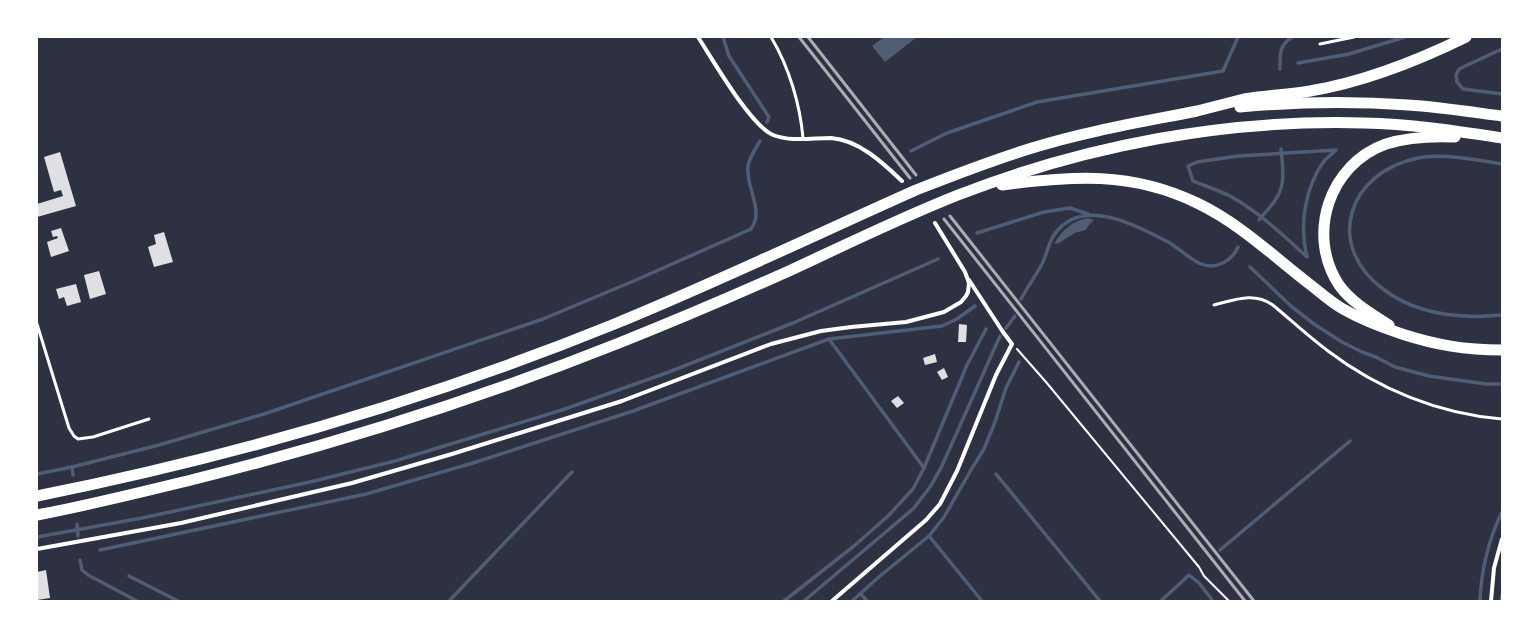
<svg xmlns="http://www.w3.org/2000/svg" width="1539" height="638" viewBox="0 0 1539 638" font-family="'Exo 2',sans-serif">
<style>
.water{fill:#4f5d75}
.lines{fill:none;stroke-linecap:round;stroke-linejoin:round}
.stream{stroke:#4f5d75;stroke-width:3.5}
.building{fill:#e0e0e3}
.path{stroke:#fff;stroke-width:2}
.service{stroke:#fff;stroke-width:3}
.minor{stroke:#fff;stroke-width:4}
.motorway{stroke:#fff;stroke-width:11}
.rail{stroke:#abadb3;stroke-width:3}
</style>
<rect width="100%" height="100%" fill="#2d3142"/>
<g class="water">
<polygon points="884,37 917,37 885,62 872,46"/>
<path d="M1088,218L1094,220L1088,226L1086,230L1075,233L1059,243L1054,244C1062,230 1072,221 1088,218Z"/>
</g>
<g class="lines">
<g class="stream">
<polyline points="723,37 729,56 769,117 767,122"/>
<polyline points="1502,49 1459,69 1456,75 1457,82 1463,89 1502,94"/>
<polyline points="1298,63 1349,54 1405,37"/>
<path d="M1280,69C1280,55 1279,44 1293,37"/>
<path d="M1336,150C1332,154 1328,157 1324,161C1305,187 1299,226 1307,257C1283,235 1259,212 1230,196C1218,190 1205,186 1193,181L1188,166L1197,162L1238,156Z"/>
<polyline points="911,151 947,133 1037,102 1223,71 1238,37"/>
<path d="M1502,164C1479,160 1441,153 1418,158C1348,172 1324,245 1383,289C1417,315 1462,319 1502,315"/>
<path d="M1259,220C1267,210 1278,200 1281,188C1285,176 1282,161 1281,149"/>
<polyline points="977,233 1044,212 1070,208 1088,214"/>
<polyline points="1250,267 1292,307 1314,324 1342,342 1362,352 1376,357 1395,367 1429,376 1486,384 1502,384"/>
<path d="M1021,299C1028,286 1037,274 1043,262C1049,248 1050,235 1063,225C1091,201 1140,227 1168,242C1179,248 1189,259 1201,264C1216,270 1232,261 1238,247"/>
<polyline points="1006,328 1015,316"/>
<polyline points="829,339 924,468"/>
<polyline points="37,474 72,467"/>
<polyline points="996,474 1100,601"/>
<path d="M73,475L72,467L159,445L264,414L543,319L636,280L751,229C765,211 745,186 748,166C749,158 756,148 760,141"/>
<polyline points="77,524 78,536"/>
<polyline points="929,536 982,601"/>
<polyline points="37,537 142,518 310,482 395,461 562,410 669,372 793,323 938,259"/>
<polyline points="100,550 366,494 473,463 633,411 829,339 942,326 957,319 975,306"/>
<polyline points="1220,550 1350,441"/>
<polyline points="80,560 82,570 88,575 137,601"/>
<polyline points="129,576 178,601"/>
<polyline points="861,594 867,601"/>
<polyline points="449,601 572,472"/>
<polyline points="784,601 854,546 888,516 913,489 924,468 967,365 986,329"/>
<polyline points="804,601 913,509 930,487 941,468 1000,336"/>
<polyline points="852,601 880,576 929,536 944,517 971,470 984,449 995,422 1006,388 1019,362"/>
<polyline points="1161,601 1189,575 1199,583 1213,601"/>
<path d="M1480,601C1481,571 1489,538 1502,512"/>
<polyline points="1501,601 1502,595"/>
</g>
</g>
<g class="building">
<polygon points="60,152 76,206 37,217 37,204 63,196 61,190 54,192 44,157"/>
<polygon points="61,228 69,251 51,257 47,242 58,238 57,236 53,237 51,231"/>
<polygon points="164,232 173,262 154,267 148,247 156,244 154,235"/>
<polygon points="99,271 106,294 90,299 84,275"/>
<polygon points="76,284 81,302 67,306 64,297 59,299 56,289"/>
<polygon points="959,324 967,325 966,342 958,342"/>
<polygon points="935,354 937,362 925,365 923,358"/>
<polygon points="944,368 948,377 942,380 937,372"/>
<polygon points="898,396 904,403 897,408 891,401"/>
<polygon points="46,570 50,598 37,600 37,572"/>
</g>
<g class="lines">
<polyline class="path" points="1017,349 1046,382 1199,567 1204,576 1229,601"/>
<g class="service">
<path d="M771,37C789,67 800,104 803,138"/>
<polyline points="1320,44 1354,37"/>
<path d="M1214,305C1234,300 1255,291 1274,306C1292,321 1309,337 1328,351C1378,389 1439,414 1502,419"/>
<polyline points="37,324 69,428 74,436 78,439 93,437 149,419"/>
</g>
<g class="minor">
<path d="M698,37C713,60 750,125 773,135C790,142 813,138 831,138C859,140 883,163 902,181"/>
<polyline points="37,549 181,523 352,483 452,454 622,401 771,344 821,331 851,327 906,322 944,312 961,302 966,296 968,292 969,283 965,272 935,223"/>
<polyline points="832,601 926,520 940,504 957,471 996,375 1012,344 1003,332 969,280"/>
<polyline points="1491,601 1494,568 1502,539"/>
</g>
<g class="motorway">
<path d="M1240,107C1295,102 1352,101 1408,105C1439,107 1471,112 1502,116"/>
<path d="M1002,185C1072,176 1131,171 1197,203C1241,224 1274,257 1312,286C1322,294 1332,303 1343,309C1362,320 1381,327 1402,334C1436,345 1465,350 1502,350"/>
<path d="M1389,325C1372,314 1351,302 1339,285C1306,235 1329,164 1386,144C1408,137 1432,136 1455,137"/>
<path d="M37,496C233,457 427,400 612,325C715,283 815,235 916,190C954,175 993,160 1032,148C1087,131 1142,122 1197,111C1213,107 1228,103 1244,99C1266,95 1288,95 1310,91C1364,82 1417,61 1466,37"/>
<path d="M37,515C90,505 142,492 195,479C339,443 481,398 619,343C677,320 733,296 789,271C845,245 900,218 958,195C1087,145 1226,119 1364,123C1411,124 1456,131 1502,138"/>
</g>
<g class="rail">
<polyline points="799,37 910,178"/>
<polyline points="808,37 916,175"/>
<polyline points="950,216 1254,601"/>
<polyline points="944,219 1245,601"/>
</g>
</g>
<rect width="1539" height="638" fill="none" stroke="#ffffff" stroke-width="76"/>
</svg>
